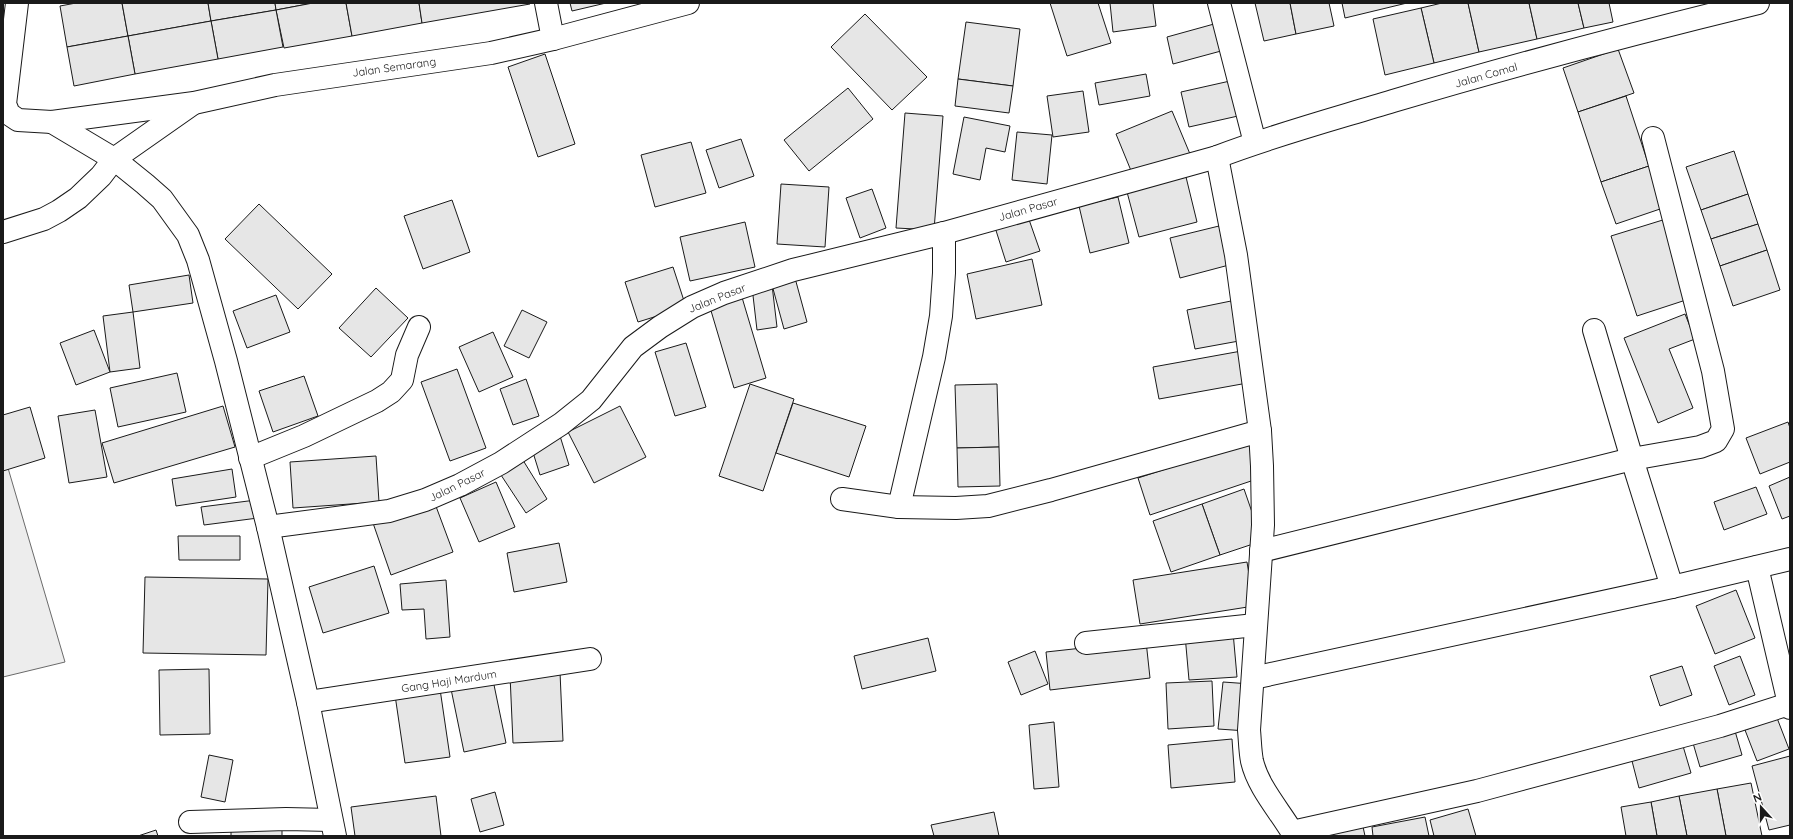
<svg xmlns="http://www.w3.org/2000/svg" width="1793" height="839" viewBox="0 0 1793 839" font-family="Quicksand,sans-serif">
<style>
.built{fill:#ededed;stroke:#6a6a6a}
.building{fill:#e6e6e6;stroke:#1a1a1a}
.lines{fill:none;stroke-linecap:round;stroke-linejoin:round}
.street-casing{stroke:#1a1a1a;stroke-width:24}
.street{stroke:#fff;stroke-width:22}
.labels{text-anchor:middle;stroke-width:3;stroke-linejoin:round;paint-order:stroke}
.street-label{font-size:11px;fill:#1a1a1a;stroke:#fff}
</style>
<rect width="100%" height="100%" fill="#fff"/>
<polygon class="built" points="3,451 65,662 3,677"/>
<g class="building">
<polygon points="76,3 122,3 128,36 67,47 60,6"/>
<polygon points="122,3 208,3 211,21 128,36"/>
<polygon points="208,3 275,3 276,10 211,21"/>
<polygon points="275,3 313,3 276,10"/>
<polygon points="313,3 346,3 352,36 284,48 276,10"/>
<polygon points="346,3 419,3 422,23 352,36"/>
<polygon points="419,3 530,3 530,4 422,23"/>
<polygon points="570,3 606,3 572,11"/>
<polygon points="1050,3 1098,3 1111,43 1067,56"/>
<polygon points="1110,3 1153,3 1156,26 1113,32"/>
<polygon points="1255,3 1290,3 1296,34 1264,41"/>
<polygon points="1290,3 1329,3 1334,26 1296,34"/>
<polygon points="1342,3 1407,3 1345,18"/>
<polygon points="1442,3 1468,3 1479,52 1434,63 1421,8"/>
<polygon points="1468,3 1529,3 1537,39 1479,52"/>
<polygon points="1529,3 1578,3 1584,28 1537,39"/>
<polygon points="1578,3 1609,3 1613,22 1584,28"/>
<polygon points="1421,8 1434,63 1385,75 1373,19"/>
<polygon points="276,10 283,47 218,59 211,21"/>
<polygon points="865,14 927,77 892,110 831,47"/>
<polygon points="211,21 218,59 135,74 128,36"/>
<polygon points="966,22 1020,29 1013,86 958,79"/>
<polygon points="1214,24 1221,51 1173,64 1167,37"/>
<polygon points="128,36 135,74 74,86 67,47"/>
<polygon points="1618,49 1634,93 1578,112 1563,68"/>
<polygon points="545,54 575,144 538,157 508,67"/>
<polygon points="1146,74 1150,96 1099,105 1095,83"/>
<polygon points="958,79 1013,86 1009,113 955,106"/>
<polygon points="1230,81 1238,116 1189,127 1181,92"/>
<polygon points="848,88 873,119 809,171 784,140"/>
<polygon points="1083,91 1089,132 1053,137 1047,96"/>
<polygon points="1626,96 1649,166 1601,182 1578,112"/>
<polygon points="1172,111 1190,154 1134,178 1116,134"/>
<polygon points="905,113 943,116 934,230 896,228"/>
<polygon points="964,117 1010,126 1005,152 986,148 980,180 953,174"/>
<polygon points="1017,132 1052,135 1047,184 1012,180"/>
<polygon points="741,139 754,176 719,188 706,150"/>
<polygon points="691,142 706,193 655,207 641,155"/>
<polygon points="1734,151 1748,194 1701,210 1686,167"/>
<polygon points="1649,166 1663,208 1616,224 1601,182"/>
<polygon points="1186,177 1197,222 1139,237 1127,192"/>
<polygon points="781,184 829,187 825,247 777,244"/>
<polygon points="872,189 886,228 860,238 846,198"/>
<polygon points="1748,194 1758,224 1711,239 1701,210"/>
<polygon points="1118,197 1129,243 1090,253 1079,206"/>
<polygon points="452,200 470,252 423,269 404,216"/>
<polygon points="259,204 332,274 298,309 225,239"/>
<polygon points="1026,211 1040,251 1006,262 993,221"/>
<polygon points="1666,219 1692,298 1637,316 1611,236"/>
<polygon points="745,222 755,267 690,281 680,237"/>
<polygon points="1758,224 1767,250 1720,266 1711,239"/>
<polygon points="1219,226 1229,265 1180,278 1170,238"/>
<polygon points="1767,250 1780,290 1733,306 1720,266"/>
<polygon points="1032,259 1042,305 976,319 967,274"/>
<polygon points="673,267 686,307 638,322 625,282"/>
<polygon points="189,275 193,303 133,312 129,285"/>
<polygon points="795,278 807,322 784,329 772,285"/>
<polygon points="772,285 777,327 757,330 752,287"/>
<polygon points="376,288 408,318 371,357 339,328"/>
<polygon points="741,294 766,378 734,388 709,304"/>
<polygon points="276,295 290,332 247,348 233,311"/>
<polygon points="1231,301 1239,341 1195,349 1187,310"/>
<polygon points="522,310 547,322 529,358 504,346"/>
<polygon points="133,312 140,368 110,372 103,316"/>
<polygon points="1685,314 1695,339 1669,349 1693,408 1658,423 1624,338"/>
<polygon points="94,330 110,372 76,385 60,343"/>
<polygon points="493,332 513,377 479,392 459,347"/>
<polygon points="686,343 706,407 675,416 655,352"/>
<polygon points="1247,350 1253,382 1159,399 1153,367"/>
<polygon points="457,369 486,448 450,461 421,382"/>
<polygon points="177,373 186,412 118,427 110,388"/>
<polygon points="304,376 318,416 273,432 259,391"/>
<polygon points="526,379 539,416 513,425 500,389"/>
<polygon points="750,384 794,399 763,491 719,476"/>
<polygon points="997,384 999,447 957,448 955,385"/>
<polygon points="793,403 866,426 849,477 776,453"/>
<polygon points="223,406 235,447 114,483 102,443"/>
<polygon points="620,406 646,457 594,483 568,432"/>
<polygon points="30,407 45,458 3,471 3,415"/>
<polygon points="95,410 107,477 69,483 58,416"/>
<polygon points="1788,422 1790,428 1790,462 1760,474 1746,438"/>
<polygon points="560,436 569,465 540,475 531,446"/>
<polygon points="1249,442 1260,478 1150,515 1138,478"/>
<polygon points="999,447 1000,486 958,487 957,448"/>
<polygon points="376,456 379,502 293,508 290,462"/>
<polygon points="521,457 547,499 526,513 499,472"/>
<polygon points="232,469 236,497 176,506 172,479"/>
<polygon points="1790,477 1790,516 1782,519 1769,486"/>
<polygon points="496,482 515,527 479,542 460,498"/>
<polygon points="1756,487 1767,514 1724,530 1714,502"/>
<polygon points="1244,489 1262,541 1220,555 1202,504"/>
<polygon points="256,500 258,518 204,525 201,507"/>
<polygon points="434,501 453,552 391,575 373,523"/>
<polygon points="1202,504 1220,555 1171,572 1153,521"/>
<polygon points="178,536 240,536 240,560 179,560"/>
<polygon points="559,543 567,582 514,592 507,553"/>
<polygon points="1247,562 1254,606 1140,624 1133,580"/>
<polygon points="374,566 389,613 323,633 309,587"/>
<polygon points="145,577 268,579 266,655 143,653"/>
<polygon points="446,580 450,637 426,639 424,609 402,610 400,584"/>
<polygon points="1736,590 1755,638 1715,654 1696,606"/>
<polygon points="1233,632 1237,677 1189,680 1185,635"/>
<polygon points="928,638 936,671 862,689 854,656"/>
<polygon points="1146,641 1150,678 1050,690 1046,652"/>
<polygon points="1035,651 1048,684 1021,695 1008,662"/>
<polygon points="1740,656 1755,695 1729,705 1714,666"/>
<polygon points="1682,666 1692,695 1660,706 1650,676"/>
<polygon points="209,669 210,734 160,735 159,670"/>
<polygon points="560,672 563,741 513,743 510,675"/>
<polygon points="493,680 506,743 464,752 451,689"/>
<polygon points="1212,681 1214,726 1168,729 1166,683"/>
<polygon points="1223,682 1251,684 1247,731 1218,729"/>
<polygon points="440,689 450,757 405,763 395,695"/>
<polygon points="1777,718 1789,749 1757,761 1745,730"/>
<polygon points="1054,722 1059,787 1034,789 1029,725"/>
<polygon points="1735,731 1742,755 1700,767 1693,743"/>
<polygon points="1232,739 1235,782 1171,788 1168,745"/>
<polygon points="1683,746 1691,773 1639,788 1632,761"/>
<polygon points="209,755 233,760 225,802 201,797"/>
<polygon points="1790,756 1790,825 1769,830 1752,766"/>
<polygon points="1751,783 1762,836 1726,836 1717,789"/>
<polygon points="1717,789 1726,836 1687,836 1679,796"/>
<polygon points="495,792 504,825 480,832 471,799"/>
<polygon points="436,796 441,836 355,836 351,807"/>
<polygon points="1679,796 1687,836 1657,836 1651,802"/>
<polygon points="1651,802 1657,836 1626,836 1621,807"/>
<polygon points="1468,809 1476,836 1434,836 1430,820"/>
<polygon points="994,812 999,836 934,836 931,825"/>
<polygon points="1425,817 1429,836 1373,836 1372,827"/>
<polygon points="1362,822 1365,836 1321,836"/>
<polygon points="282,826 282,836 231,836 231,827"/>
<polygon points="156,830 158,836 138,836"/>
</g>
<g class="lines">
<g class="street-casing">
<g id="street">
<polyline points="17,3 5,104 9,114 18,120 52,122 194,103 275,85 491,53 553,39 688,3"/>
<polyline points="546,3 553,39"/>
<polyline points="1219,3 1255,143"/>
<polyline points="52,122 114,159 145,184 162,199 188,235 198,260 226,361 268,527 308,702 335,836"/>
<path d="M1217,157L1236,255L1260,431L1262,466L1263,525L1249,730C1250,740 1250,751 1252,761C1258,787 1279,810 1292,832L1293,836"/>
<polyline points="3,232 44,219 59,211 78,198 101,176 114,159 191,105"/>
<polyline points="1594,330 1632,459 1672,587"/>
<polyline points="250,458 304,436 377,401 391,392 402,380 407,355 419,327"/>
<polyline points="842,499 899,507 956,508 988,506 1051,490 1260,431"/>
<polyline points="899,507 934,357 941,316 944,273 944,233"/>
<path d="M268,527L389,511L425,500L460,485L501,463L561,424L591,400L633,347L660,327L692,307L724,293L793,270L944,233L1217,157C1274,135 1334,119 1393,101C1514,65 1635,33 1758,3"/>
<polyline points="1261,551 1632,459 1700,447 1716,441 1723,429 1713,371 1653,138"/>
<polyline points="1757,567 1790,708"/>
<polyline points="1086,643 1255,625"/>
<polyline points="1253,678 1672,587 1790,559"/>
<polyline points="308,702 590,659"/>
<polyline points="190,822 286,819 331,820"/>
<polyline points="1292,832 1477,791 1720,726 1789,704"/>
</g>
</g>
<use href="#street" class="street"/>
</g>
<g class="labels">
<g class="street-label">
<text transform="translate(394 67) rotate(-8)" y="4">Jalan Semarang</text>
<text transform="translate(1486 75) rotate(-16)" y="4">Jalan Comal</text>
<text transform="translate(1028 209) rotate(-16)" y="4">Jalan Pasar</text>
<text transform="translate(717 298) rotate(-22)" y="4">Jalan Pasar</text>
<text transform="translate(457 485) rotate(-26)" y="4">Jalan Pasar</text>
<text transform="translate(449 681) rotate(-9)" y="4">Gang Haji Mardum</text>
</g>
</g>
<rect width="1793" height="839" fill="none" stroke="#1a1a1a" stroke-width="8"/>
<g transform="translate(1761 807) rotate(339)" stroke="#ffffff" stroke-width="3" paint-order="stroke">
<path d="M0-3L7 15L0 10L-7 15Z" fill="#1a1a1a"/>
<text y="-6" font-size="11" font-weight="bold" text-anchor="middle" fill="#1a1a1a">N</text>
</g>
</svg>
